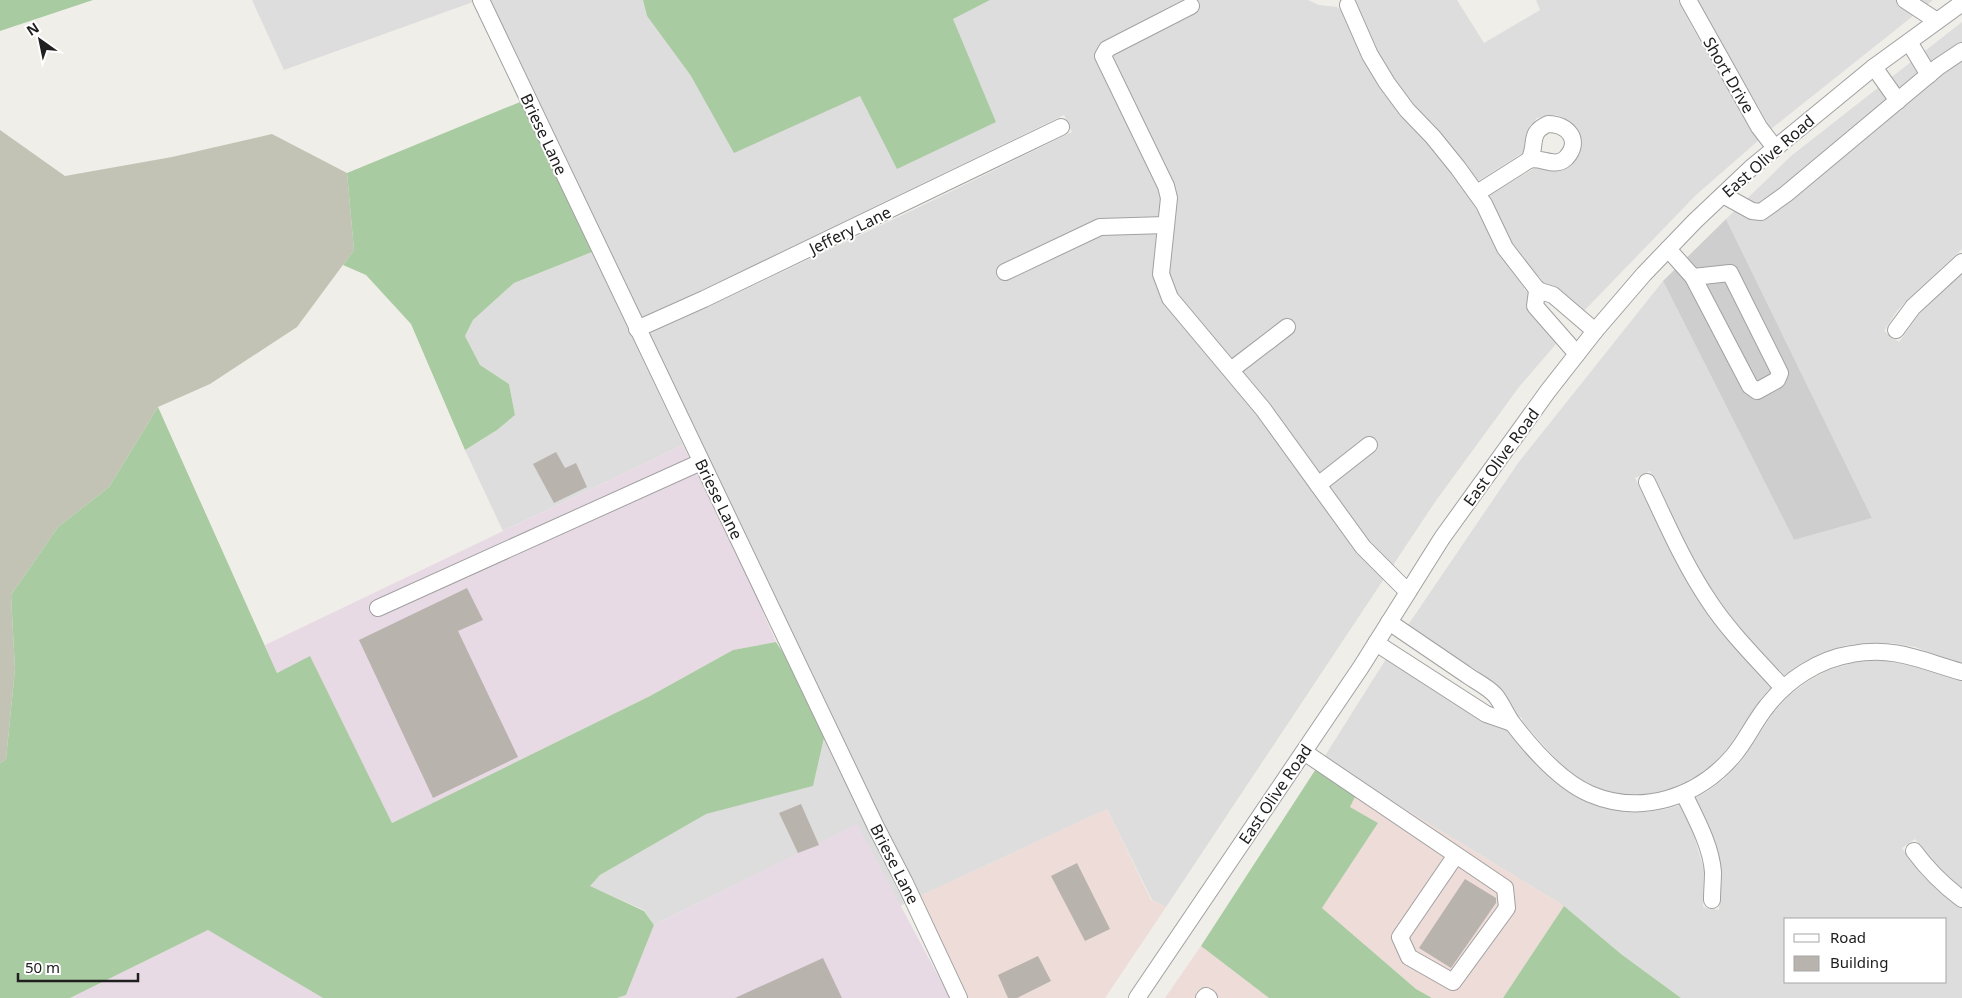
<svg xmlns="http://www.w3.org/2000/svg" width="1962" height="998" viewBox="0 0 1962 998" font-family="'Noto Sans',sans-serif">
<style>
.residential{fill:#dedddd;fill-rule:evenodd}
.commercial{fill:#eedcd9}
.industrial{fill:#e8dae4}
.religious{fill:#cecece}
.construction{fill:#c2c3b4}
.forest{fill:#a9cba1}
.building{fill:#b9b3ad}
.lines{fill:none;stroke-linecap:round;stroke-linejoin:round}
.minor-casing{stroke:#a1a1a1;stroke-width:18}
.minor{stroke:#fff;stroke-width:16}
.labels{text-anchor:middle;stroke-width:4;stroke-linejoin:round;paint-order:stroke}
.street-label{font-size:16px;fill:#202020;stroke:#fff}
</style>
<rect width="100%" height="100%" fill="#f0eee8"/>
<g class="residential">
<polygon points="252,0 472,0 473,2 284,70"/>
<polygon points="490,0 643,0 647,16 691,76 860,95 996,122 952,18 990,0 1308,0 1319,5 1337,7 1343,12 1363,58 1380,86 1400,115 1427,142 1470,197 1499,252 1525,287 1524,289 1529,293 1527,304 1529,312 1556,344 1519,387 1435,502 1166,907 1152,900 1107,809 920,896 883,823 648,334 708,307 913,210 1072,132 1064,115 700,291 640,318"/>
<polygon points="1355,0 1457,0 1484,43 1540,10 1536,0 1678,0 1692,27 1759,140 1696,195 1584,311 1558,288 1543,283 1539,276 1537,277 1512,244 1488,196 1533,169 1537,167 1550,171 1559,171 1569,167 1579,155 1581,144 1579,133 1573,124 1557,115 1548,115 1537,118 1530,125 1526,134 1524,150 1522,153 1478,181 1439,131 1413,105 1393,78 1378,52"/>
<polygon points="1697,0 1933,0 1771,129"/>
<polygon points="1962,22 1962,249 1907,300 1897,311 1884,331 1899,342 1919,314 1962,274 1962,664 1915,647 1892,643 1871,643 1847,645 1822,653 1800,664 1784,676 1742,631 1716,597 1695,563 1650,471 1635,478 1681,571 1703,607 1731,642 1772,687 1760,700 1728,748 1713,764 1697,776 1679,785 1661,792 1642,795 1610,792 1592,786 1574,775 1559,763 1522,721 1522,718 1517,716 1408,625 1518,463 1663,281 1794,540 1872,518 1726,219 1791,156"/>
<polygon points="592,252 683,445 503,531 465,450 497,430 515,415 509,384 480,365 465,336 473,320 514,283"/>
<path d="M1386,659L1482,722L1508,731L1549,776L1567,791L1587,802L1608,809L1627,812H1646L1666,809L1680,805L1692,829L1704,870L1703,907L1719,910L1721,872L1718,855L1695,798L1708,791L1725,778L1742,760L1774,712L1789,695L1810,680L1829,670L1853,663L1873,660L1892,661L1913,665L1962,681V889L1947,878L1933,863L1915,839L1902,848L1921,874L1937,890L1962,908V998H1681L1621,954L1564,906L1323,759ZM1786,919H1946V982H1786Z"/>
<polygon points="824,738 906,903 900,906 856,825 654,925 644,910 589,886 600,875 706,813 813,786"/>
</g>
<g class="commercial">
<polygon points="1362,783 1564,906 1503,998 1432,998 1416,989 1322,908 1378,823 1350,807"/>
<polygon points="1107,809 1151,900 1166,907 1105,998 968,998 920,896"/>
<polygon points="1201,946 1269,998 1165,998"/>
</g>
<g class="industrial">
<polygon points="683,445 753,589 776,642 733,650 650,696 392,823 310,657 277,673 265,645"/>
<polygon points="857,824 950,998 617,998 626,995 654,925"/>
<polygon points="208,930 323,998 70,998"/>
</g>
<polygon class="religious" points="1726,219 1872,518 1794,540 1663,281"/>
<polygon class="construction" points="0,130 65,176 172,157 272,134 347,173 354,250 297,327 210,384 158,407 109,487 58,527 11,595 15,669 6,759 0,763"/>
<g class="forest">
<polygon points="0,0 93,0 0,31"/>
<polygon points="643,0 990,0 953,19 996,122 897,169 860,96 734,153 691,76 647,16"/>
<polygon points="520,102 592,252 514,283 473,320 465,336 480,365 509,384 515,415 497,430 465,450 411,324 366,275 343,265 354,250 347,173"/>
<polygon points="158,407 277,673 310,656 392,823 650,696 733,650 776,642 787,659 824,738 813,786 706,814 600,875 590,886 644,911 654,925 626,995 617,998 323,998 208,930 70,998 0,998 0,763 6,759 15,669 11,595 58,527 109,487"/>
<polygon points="1323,758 1362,783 1350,807 1378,823 1322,908 1416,989 1432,998 1269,998 1201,946"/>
<polygon points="1564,906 1621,954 1681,998 1503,998"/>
</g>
<g class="building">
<polygon points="556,452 565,468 576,463 587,487 554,503 533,464"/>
<polygon points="467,588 483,620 458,631 518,757 433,798 359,640"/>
<polygon points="801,804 819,845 798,853 779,813"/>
<polygon points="1077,863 1110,929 1085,941 1051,876"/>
<polygon points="1465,879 1496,898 1496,903 1451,968 1419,948"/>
<polygon points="1038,956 1051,981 1017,998 1008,998 998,975"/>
<polygon points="823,958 842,998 735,998"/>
</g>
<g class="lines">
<g class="minor-casing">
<g id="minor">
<polyline points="481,0 876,827 905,883 959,998"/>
<polyline points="1688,0 1759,127 1775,148"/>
<polyline points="1905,0 1937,21"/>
<polyline points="1348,5 1370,55 1387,83 1407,110 1433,137 1458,168 1484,204 1505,248 1536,288 1540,291 1553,295 1595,331"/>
<polyline points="1191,6 1107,49 1103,56 1166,186 1169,198 1161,274 1170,298 1263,409 1363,547 1408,592"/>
<polyline points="1909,42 1929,75"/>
<polyline points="1874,67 1898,101"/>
<path d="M1548,124C1568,124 1582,141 1566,158C1555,169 1541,156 1529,160C1538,145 1527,133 1548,124Z"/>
<polyline points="1477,193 1529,160"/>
<polyline points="1723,195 1752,211 1761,212 1786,194 1938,67 1962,51"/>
<polyline points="1668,249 1693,277 1750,386 1757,391 1777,380 1780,373 1730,273 1693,277"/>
<polyline points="1005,272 1100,227 1166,225"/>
<polyline points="1536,288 1537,291 1535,306 1577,354"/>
<polyline points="637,329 704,299 1061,127"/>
<polyline points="1896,330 1913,307 1962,262"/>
<polyline points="1231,370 1287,327"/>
<path d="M1647,482C1666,522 1684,564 1709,601C1730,633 1758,660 1783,688"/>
<polyline points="1318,485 1369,445"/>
<polyline points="378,608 701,462"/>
<path d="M1389,622C1414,639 1439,656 1464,673C1473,680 1487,686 1495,695C1502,703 1506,715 1513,724C1533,750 1560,781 1590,794C1642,816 1698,797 1733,756C1746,741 1754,722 1767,706C1787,680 1819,659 1852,654C1895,646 1922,661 1962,672"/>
<polyline points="1376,643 1486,714 1512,723"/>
<polyline points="1304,752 1505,888 1507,908 1453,982 1409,957 1400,937 1456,855"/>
<path d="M1684,794C1695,817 1711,845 1713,872C1713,881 1712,890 1712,900"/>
<path d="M1914,851C1928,870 1943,885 1962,899"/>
<polyline points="1137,998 1361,667 1442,538 1548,391 1595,331 1644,274 1695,221 1751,168 1874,67 1962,3"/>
<polyline points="1204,998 1206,996 1209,998"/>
</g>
</g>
<use href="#minor" class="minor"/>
</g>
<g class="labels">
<g class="street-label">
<text transform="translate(1729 75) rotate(60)" y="6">Short Drive</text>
<text transform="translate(544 134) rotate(65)" y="6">Briese Lane</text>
<text transform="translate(1768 156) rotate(-41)" y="6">East Olive Road</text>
<text transform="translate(850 230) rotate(-26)" y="6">Jeffery Lane</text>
<text transform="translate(1501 457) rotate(-54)" y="6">East Olive Road</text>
<text transform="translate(719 499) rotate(64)" y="6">Briese Lane</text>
<text transform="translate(1275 794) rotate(-56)" y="6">East Olive Road</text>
<text transform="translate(895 864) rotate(63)" y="6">Briese Lane</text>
</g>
</g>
<rect x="1784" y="918" width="162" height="65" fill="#ffffff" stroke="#a6a6a6"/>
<rect x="1794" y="934" width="25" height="8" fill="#ffffff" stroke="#a6a6a6"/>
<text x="1830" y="943" font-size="15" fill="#202020">Road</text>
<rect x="1794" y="956" width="25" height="15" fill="#b9b3ad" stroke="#a6a6a6"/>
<text x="1830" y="968" font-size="15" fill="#202020">Building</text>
<g transform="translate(40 40) rotate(327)" stroke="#ffffff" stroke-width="4" paint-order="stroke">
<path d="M0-4L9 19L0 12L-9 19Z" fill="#202020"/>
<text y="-8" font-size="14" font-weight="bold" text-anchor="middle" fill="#202020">N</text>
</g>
<path d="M18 973v8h120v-8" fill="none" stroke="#202020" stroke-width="2.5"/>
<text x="25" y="973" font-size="15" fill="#202020" stroke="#ffffff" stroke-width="4" paint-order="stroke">50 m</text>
</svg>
